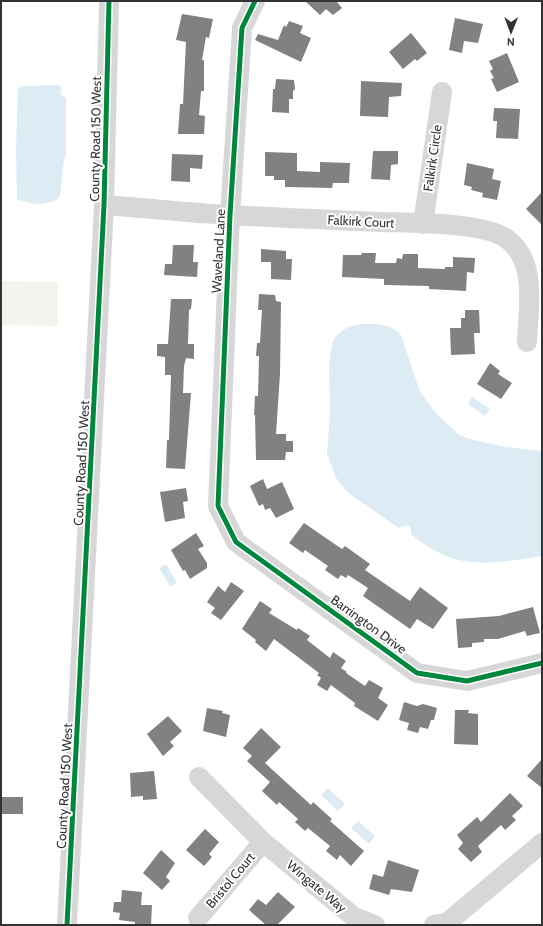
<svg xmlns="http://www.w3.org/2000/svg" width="543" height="926" viewBox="0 0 543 926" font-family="Cabin,sans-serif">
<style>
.green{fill:#f1f5ed}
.water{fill:#ddebf4}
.building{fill:#818181}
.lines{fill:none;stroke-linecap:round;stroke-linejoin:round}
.minor{stroke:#d7d7d7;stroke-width:20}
.cycleway-casing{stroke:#fff;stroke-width:8}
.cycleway{stroke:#00873e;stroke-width:5}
.labels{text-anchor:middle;stroke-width:4;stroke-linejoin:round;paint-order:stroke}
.street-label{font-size:13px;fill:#333;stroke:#fff}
</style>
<rect width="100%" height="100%" fill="#fff"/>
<polygon class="green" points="1,281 58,282 58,326 1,325"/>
<g class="water">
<path d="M58,85L62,87L60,94L66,98V155L64,160L60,195L58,199C45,206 31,205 17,199L16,150L18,88L23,86Z"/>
<path d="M361,324C376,324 390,323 401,335L420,392L436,413L459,435L473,440L505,447L542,451V556C489,564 456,572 411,534V528L408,525L399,528L351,495L344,488L336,478L327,453L330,415L329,365L332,344L335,337L342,331L348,327Z"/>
<polygon points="472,397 490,409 485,416 468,404"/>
<polygon points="166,564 177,583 170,586 159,568"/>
<polygon points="328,788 345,804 338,811 321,795"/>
<polygon points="358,821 375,836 369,844 351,828"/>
</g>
<g class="building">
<polygon points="305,1 336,1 342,8 333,15 326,9 320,15"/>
<polygon points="182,14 213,19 209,38 206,37 202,60 204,60 204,91 201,91 199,115 205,116 204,134 178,134 180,104 183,104 186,42 176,40"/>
<polygon points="455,18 483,24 478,43 464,41 462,53 449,50"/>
<polygon points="289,21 303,26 300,33 311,38 301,62 255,40 258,34 278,40 284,25 286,27"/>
<polygon points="411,33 427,53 417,61 415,59 403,69 389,52"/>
<polygon points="507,53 519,82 497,92 491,79 494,78 490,71 493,69 489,61"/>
<polygon points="276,79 294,80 295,89 293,91 293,99 289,99 289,113 272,112 273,89 275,89"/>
<polygon points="361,81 402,83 401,96 389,97 388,117 360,116"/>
<polygon points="494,108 520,109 518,139 496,138 497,121 493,121"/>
<polygon points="373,151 398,151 398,164 391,165 390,180 371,179"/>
<polygon points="265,152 297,153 297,171 320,172 320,162 350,163 349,183 333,183 332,188 285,187 285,180 274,180 274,176 265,176"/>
<polygon points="172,154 203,155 202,169 190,168 190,182 171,181"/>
<polygon points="467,163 494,169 492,179 501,181 497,200 482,197 483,193 471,190 472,187 464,185"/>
<polygon points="542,192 542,225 526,209"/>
<polygon points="173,245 194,245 193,262 198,262 197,277 164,275 165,264 172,264"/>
<polygon points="261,249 286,251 286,259 292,259 291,280 271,279 271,262 261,262"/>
<polygon points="362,253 376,253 375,263 396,263 397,258 402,259 403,254 418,254 418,268 445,269 445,267 453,267 453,257 475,258 474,273 467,272 466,291 429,289 429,286 384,285 384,279 342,277 343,255 361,255"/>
<polygon points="259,294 275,295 276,301 281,302 280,374 276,434 286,434 286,441 293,441 293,452 286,452 285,460 256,460 255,415 254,415 255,396 258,396 259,356 256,356 257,343 260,343 262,310 258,310"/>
<polygon points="171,299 192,299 191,309 189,310 188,344 194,344 194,359 186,358 184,366 183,393 191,393 185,469 166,468 167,440 169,440 171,375 165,375 165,357 157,356 157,344 168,344"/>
<polygon points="465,310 479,310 480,333 474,333 475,354 451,355 450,328 461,328 461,318 465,318"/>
<polygon points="490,363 500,371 498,374 512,383 501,399 477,384"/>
<polygon points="263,479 267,489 282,482 294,509 276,518 270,508 265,510 263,504 259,506 250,486"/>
<polygon points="186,488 188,501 183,502 185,518 165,522 160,492"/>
<polygon points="304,523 342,549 345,546 370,564 365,570 410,601 420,587 448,608 433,629 417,619 410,629 363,596 368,588 348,575 346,578 341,575 338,579 325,570 328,566 305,550 303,553 289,543"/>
<polygon points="196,533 204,546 198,549 207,563 207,568 190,579 185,570 183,571 171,550"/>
<polygon points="231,582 244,591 221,620 211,613 215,608 207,602 218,586 225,592"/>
<polygon points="260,601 272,609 269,613 297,630 298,628 310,636 307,640 330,658 333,652 346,661 341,668 347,672 346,673 365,686 369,680 383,688 378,698 388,705 378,721 354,706 355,703 331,685 327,691 317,685 321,678 317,675 319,673 274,639 266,651 255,642 256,640 242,629"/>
<polygon points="533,607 540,633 527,636 525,631 498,639 484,639 484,642 472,643 472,647 458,648 456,619 499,616"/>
<polygon points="404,702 417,706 423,704 437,708 434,720 431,720 428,729 420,727 418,733 407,730 409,723 399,720"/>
<polygon points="207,708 223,711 222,713 230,715 226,737 203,731"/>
<polygon points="455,710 469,710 468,713 478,714 478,745 454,744"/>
<polygon points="168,716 182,731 170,742 174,746 163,756 147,734"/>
<polygon points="261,728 281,747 265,763 311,805 313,802 332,819 330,821 364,851 351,866 340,855 337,860 326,851 330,846 308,828 305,831 295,822 298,819 279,802 277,805 262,791 270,782 247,761 252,756 243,748"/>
<polygon points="542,759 542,788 527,776"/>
<polygon points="154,771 157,799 143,800 143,796 131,797 130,773"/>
<polygon points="510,793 523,806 512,816 516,820 505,830 501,825 478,846 482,852 471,862 458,849 463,843 457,835 477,817 481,822"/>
<rect x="1" y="797" width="22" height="17"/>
<polygon points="205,829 219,842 209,854 212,857 204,866 186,850"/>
<polygon points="161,850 175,863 166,877 170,881 162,890 143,873"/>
<polygon points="388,860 419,870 412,892 391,889 389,895 369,889 373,874 383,877"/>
<polygon points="122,890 142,892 141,905 152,905 151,925 135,925 135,922 119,920 120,913 113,912 114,902 121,902"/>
<polygon points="278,892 295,907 277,925 266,925 249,910 258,899 266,905"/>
</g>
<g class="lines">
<g class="minor">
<polyline points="255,1 242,28 230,215 218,506 236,542 417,673 467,681 542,663"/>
<path d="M104,205C147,208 189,213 231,215C281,218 332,220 382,222C412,223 484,222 507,239C538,262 528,309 527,342"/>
<polyline points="423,224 442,92"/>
<polyline points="199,777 263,842 354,917 375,925"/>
<polyline points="198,918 263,842"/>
<polyline points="67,925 104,205 109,1"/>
<polyline points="434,925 447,923 542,843"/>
</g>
<g class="cycleway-casing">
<g id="cycleway">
<polyline points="255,1 242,28 230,215 218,506 236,542 417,673 467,681 542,663"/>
<polyline points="67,925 104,205 109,1"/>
</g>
</g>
<use href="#cycleway" class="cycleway"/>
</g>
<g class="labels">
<g class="street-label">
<text transform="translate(95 139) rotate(-89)" y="5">County Road 150 West</text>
<text transform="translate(432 158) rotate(-82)" y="5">Falkirk Circle</text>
<text transform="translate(361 221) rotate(3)" y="5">Falkirk Court</text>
<text transform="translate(218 251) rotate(-87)" y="5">Waveland Lane</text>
<text transform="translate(81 463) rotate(-87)" y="5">County Road 150 West</text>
<text transform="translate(369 624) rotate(36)" y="5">Barrington Drive</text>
<text transform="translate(64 786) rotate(-87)" y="5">County Road 150 West</text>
<text transform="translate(230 880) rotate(-50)" y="5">Bristol Court</text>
<text transform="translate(317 886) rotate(40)" y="5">Wingate Way</text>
</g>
</g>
<rect width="543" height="926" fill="none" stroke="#333333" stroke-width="4"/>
<g transform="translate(511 32) rotate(181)" stroke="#ffffff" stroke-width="3" paint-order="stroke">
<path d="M0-3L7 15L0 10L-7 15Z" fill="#333333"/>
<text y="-6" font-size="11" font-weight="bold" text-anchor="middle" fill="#333333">N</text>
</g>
</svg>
